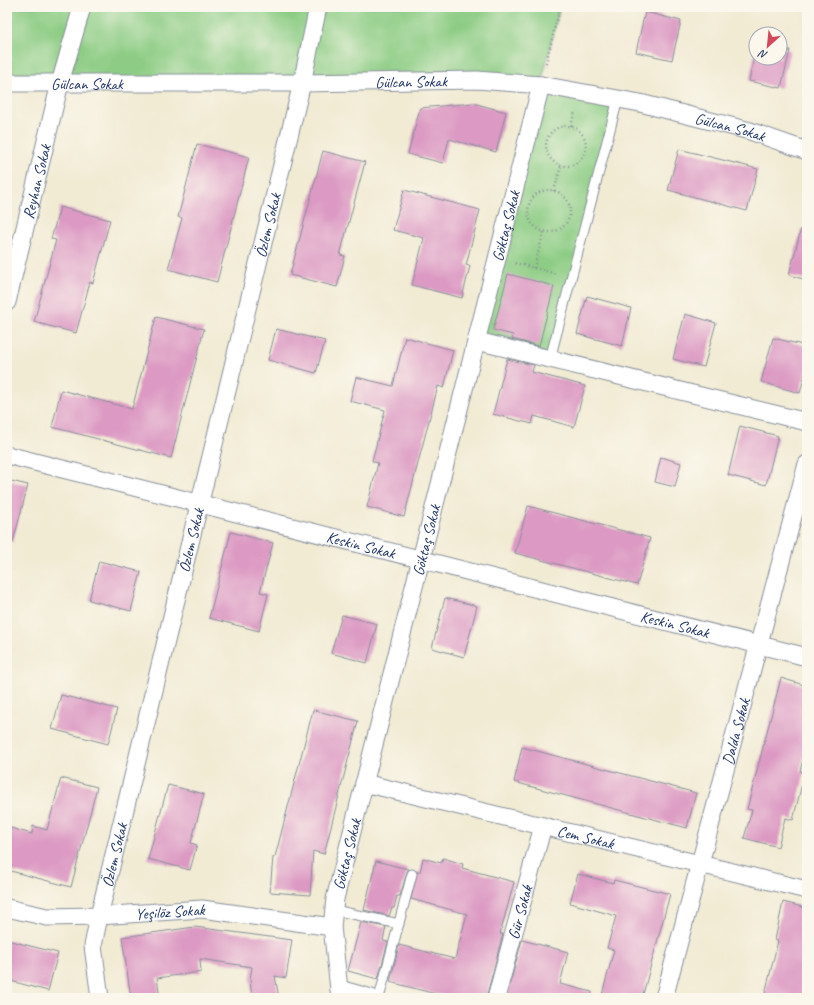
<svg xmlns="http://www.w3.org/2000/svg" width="814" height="1005" viewBox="0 0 814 1005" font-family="Caveat,sans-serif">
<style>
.green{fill:#8ccc84;stroke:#547e71}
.building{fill:#dc99c3}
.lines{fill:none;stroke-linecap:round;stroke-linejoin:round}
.service-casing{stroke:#868d99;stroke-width:11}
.minor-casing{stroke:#868d99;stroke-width:19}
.path{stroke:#868d99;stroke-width:2.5;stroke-dasharray:1 3;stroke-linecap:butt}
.service{stroke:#fff;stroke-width:9}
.minor{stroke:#fff;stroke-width:17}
.labels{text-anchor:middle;stroke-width:4;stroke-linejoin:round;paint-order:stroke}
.street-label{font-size:16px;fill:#1b2f5e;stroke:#fbf7ec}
</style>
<rect width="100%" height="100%" fill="#fbf7ec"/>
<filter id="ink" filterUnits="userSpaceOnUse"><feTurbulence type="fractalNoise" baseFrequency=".025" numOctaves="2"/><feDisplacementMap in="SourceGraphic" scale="8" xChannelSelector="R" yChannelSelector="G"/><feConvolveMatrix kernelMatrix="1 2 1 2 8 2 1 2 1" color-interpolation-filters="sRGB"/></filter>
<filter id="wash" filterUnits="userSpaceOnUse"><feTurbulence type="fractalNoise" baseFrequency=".012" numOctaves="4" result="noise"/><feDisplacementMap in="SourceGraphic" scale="16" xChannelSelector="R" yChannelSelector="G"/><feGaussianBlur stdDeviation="0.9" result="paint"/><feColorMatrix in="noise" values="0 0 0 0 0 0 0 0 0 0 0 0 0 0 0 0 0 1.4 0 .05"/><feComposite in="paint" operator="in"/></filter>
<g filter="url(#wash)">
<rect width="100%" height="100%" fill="#f1ebd4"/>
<polygon class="green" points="7,7 560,7 541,85 618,99 550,359 477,341 541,85 7,83"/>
<g id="blocks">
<g class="building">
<polygon points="645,12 681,21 672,60 636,52"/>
<polygon points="756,47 756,58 780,58 780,48 790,50 781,88 749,81"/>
<polygon points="473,103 506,112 496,152 449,139 443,163 408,154 420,108"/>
<polygon points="197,144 249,157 217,282 168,269 182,218 178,217"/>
<polygon points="679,149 758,169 747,211 668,190"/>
<polygon points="323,151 365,162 340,255 345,256 337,287 290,275"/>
<polygon points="404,190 480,210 466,265 470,266 462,298 412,285 424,238 393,230"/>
<polygon points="60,207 110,220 93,283 90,282 76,333 34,322 56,240 51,239"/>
<polygon points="801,229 807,230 807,280 789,275"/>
<polygon points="508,274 554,286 539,346 512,339 513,335 493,330"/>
<polygon points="587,296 631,308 622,346 577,334"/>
<polygon points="685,314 716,323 704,367 673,359"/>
<polygon points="156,317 204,329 171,458 52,427 61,390 132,409"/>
<polygon points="276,329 325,341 316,373 268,360"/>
<polygon points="405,337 453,350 444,388 438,386 404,517 367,507 378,463 372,461 385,410 350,401 356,377 393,386"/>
<polygon points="773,338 807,346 807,367 800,393 761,382"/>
<polygon points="507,359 534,365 532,372 585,386 574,427 534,416 532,424 493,414"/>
<polygon points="740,426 778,436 766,485 728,475"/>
<polygon points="661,457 681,463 675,487 655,482"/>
<polygon points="7,480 28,485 13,542 7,541"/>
<polygon points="528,506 650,538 637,585 515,553"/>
<polygon points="231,532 273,543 260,592 268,594 259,631 209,618"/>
<polygon points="99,561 141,572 131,611 89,600"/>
<polygon points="445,598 477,606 464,657 432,648"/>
<polygon points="342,615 377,624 367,663 331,653"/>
<polygon points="781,678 807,686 807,745 800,771 805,772 793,820 785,818 778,847 744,838 752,810 747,809"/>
<polygon points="61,695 117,709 108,744 52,729"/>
<polygon points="313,710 358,721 324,854 313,851 310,895 270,892 273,857 275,857"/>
<polygon points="522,747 696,793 687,828 514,782"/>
<polygon points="61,778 97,787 71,887 7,870 7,827 32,834 33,826 47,830"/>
<polygon points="168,785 204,794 191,843 197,845 190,870 148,859"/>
<polygon points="423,858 441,863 443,858 463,864 462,868 514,882 500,934 503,934 486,998 451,998 390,982 399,945 455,959 467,914 411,899 417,872 420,872"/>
<polygon points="376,861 408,869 400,896 397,896 394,908 392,908 389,916 364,910"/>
<polygon points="578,874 613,883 614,880 670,894 642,998 604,998 605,995 602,995 614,950 607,948 616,916 570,903"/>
<polygon points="783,902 807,908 807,986 804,998 764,998 778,941 775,940"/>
<polygon points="361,922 386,927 383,941 388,942 378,979 348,971"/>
<polygon points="195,927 292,940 286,978 275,976 279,998 252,998 250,979 252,967 200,959 201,972 157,978 160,998 131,998 122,937"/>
<polygon points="7,940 58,953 48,991 7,980"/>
<polygon points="522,940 568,952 560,984 592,992 591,998 506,998"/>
</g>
</g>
</g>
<g filter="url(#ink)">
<use href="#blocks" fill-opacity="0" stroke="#868d99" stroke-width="1"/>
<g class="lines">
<g class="service-casing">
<g id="service">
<polyline points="550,359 618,99"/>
<polyline points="334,910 399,924"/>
<polyline points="379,998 412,874"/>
</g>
</g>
<g class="minor-casing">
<g id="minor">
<path id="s1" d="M7,83H302L477,80L541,85L640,103L750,131L807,151"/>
<path id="s2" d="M7,302L60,83L82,7"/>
<polyline points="477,341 807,422"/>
<path id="s3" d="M7,455L807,657"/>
<path id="s4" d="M364,783L807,890"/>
<path id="s5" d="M7,908L47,917L99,916L202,909L332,927"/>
<polyline points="339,989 371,998"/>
<path id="s6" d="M100,998L93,946L99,916L302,83L318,7"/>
<path id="s7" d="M340,998L332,927L335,899L541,85"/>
<path id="s8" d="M496,998L543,826"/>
<path id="s9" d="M664,998L807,464"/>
</g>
</g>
<g class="path">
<polyline points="545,67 560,7"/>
<circle cx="566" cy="146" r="20"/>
<polyline points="571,126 575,111"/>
<circle cx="549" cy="211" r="21"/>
<polyline points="554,191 561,166"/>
<polyline points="515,263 557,274"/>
<polyline points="534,268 544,231"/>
</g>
<use href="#service" class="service"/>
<use href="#minor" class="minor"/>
</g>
</g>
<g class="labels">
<g class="street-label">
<text dy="6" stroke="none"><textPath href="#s1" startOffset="404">Gülcan Sokak</textPath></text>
<text dy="6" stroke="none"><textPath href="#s1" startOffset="80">Gülcan Sokak</textPath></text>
<text dy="6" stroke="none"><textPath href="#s1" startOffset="728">Gülcan Sokak</textPath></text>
<text dy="6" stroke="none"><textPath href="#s2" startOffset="124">Reyhan Sokak</textPath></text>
<text dy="6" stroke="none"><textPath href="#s6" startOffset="794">Özlem Sokak</textPath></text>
<text dy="6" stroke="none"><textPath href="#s7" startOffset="794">Göktaş Sokak</textPath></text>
<text dy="6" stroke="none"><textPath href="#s6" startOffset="470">Özlem Sokak</textPath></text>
<text dy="6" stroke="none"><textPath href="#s7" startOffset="470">Göktaş Sokak</textPath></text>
<text dy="6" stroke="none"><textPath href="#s3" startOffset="365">Keskin Sokak</textPath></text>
<text dy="6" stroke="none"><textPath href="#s3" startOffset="689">Keskin Sokak</textPath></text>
<text dy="6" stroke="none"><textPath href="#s9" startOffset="276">Dalda Sokak</textPath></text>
<text dy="6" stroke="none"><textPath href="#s4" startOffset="228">Cem Sokak</textPath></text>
<text dy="6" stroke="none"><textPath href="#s6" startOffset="146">Özlem Sokak</textPath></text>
<text dy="6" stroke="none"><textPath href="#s7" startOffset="146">Göktaş Sokak</textPath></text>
<text dy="6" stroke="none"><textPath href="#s5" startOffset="164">Yeşilöz Sokak</textPath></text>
<text dy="6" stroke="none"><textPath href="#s8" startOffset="89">Gür Sokak</textPath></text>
</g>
</g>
<rect width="814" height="1005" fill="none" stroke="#fbf7ec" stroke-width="24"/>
<g transform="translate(768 46) rotate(207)"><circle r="19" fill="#fbf7ec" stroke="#a1a7b3"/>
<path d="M0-3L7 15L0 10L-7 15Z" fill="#d1495b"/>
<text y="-6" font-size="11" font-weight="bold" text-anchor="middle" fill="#1b2f5e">N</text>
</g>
</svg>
